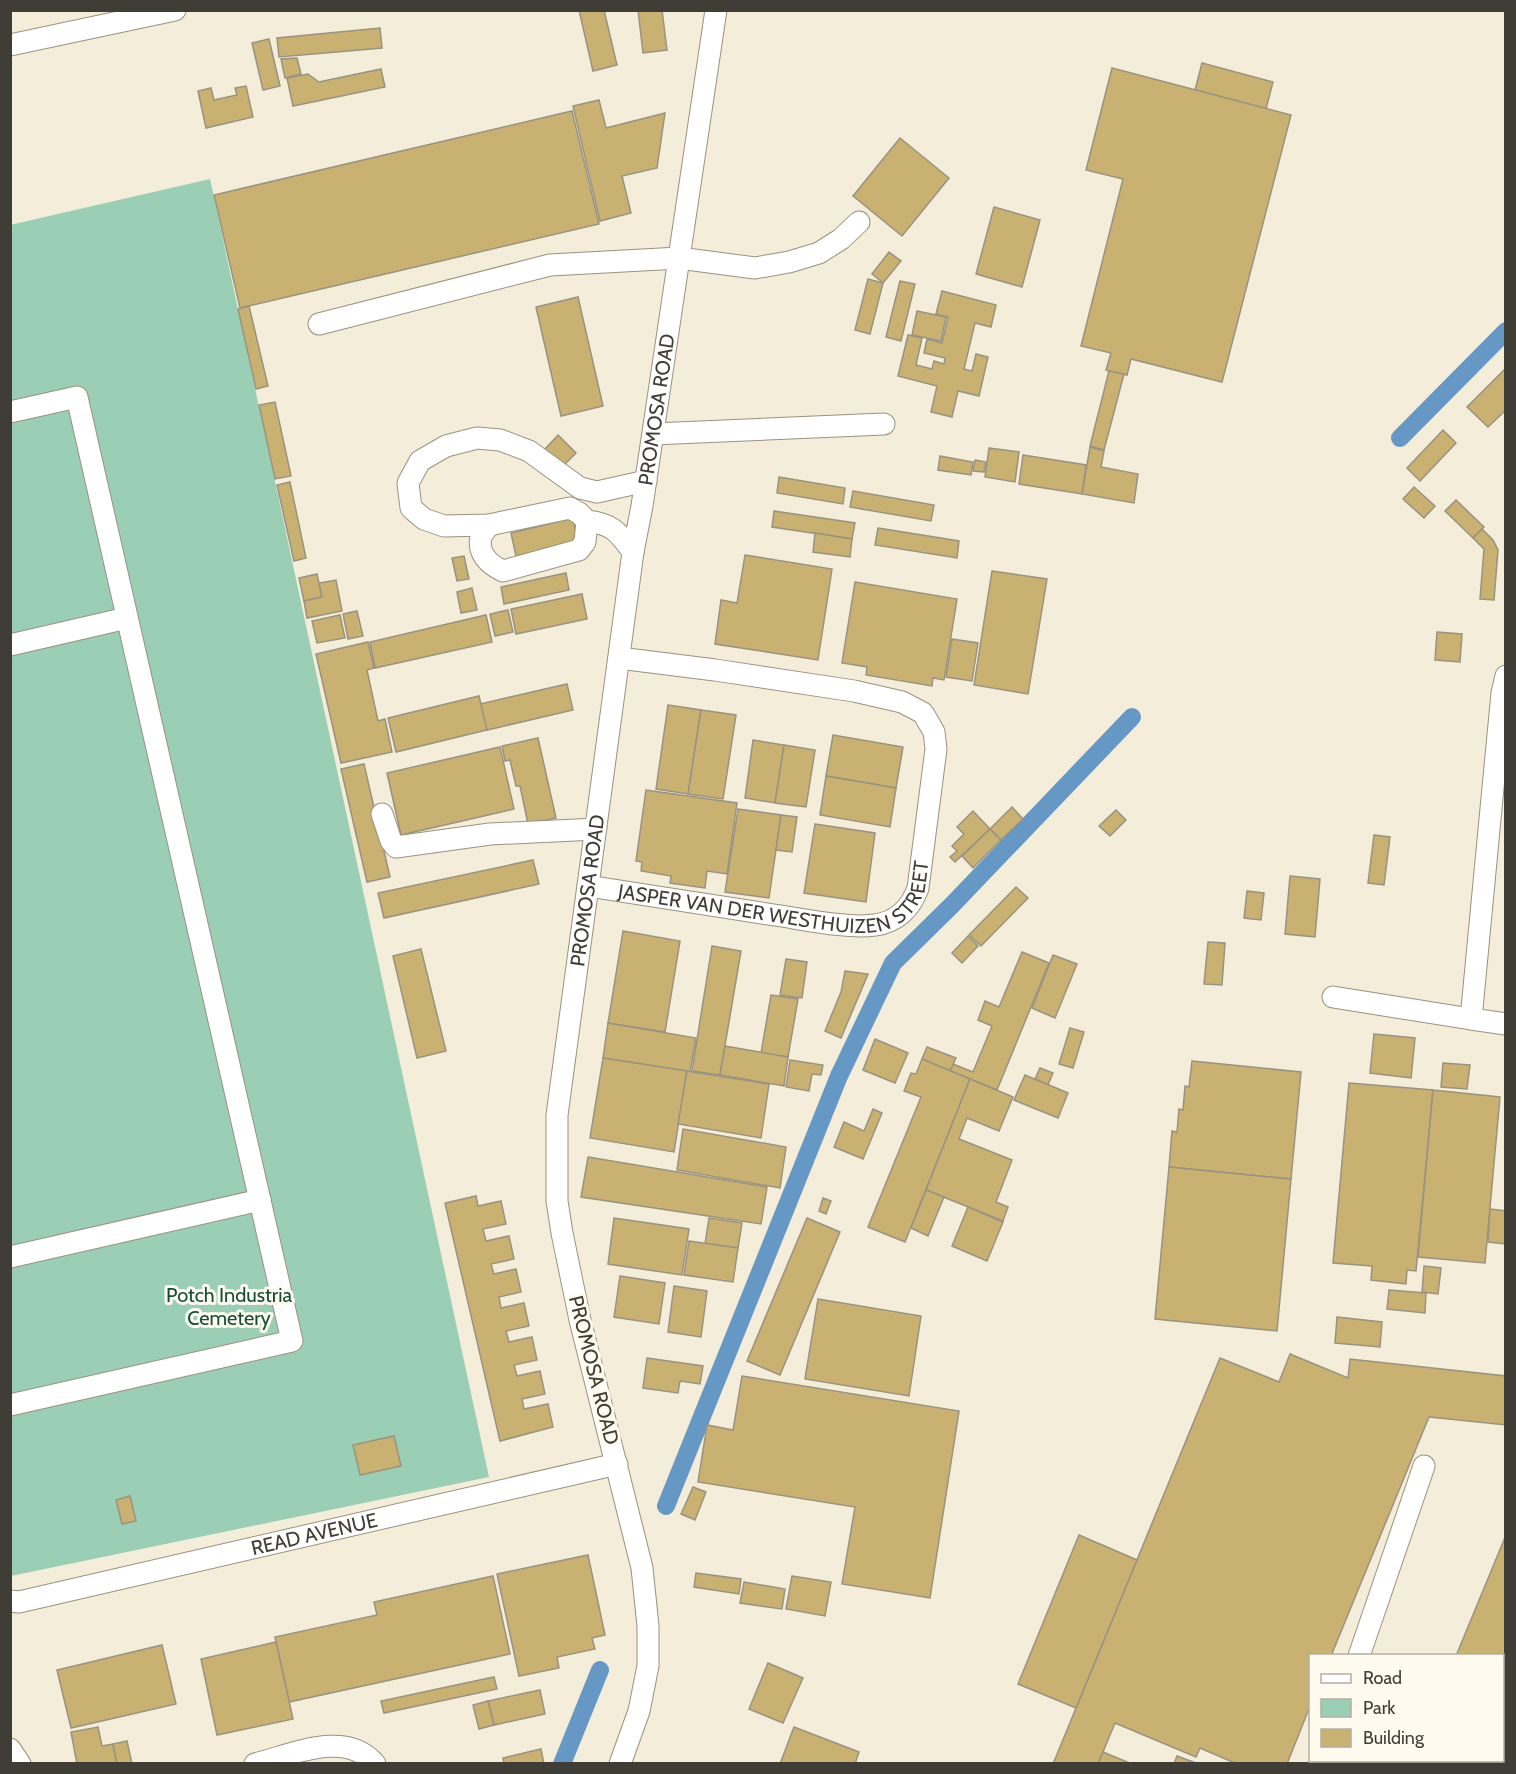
<svg xmlns="http://www.w3.org/2000/svg" width="1516" height="1774" viewBox="0 0 1516 1774" font-family="Cabin,sans-serif">
<style>
.green{fill:#9acfb5}
.lines{fill:none;stroke-linecap:round;stroke-linejoin:round}
.canal{stroke:#6598c5;stroke-width:18}
.building{fill:#c8b171;stroke:#9a9381;stroke-width:1.5}
.minor-casing{stroke:#999280;stroke-width:23}
.minor{stroke:#fff;stroke-width:21}
.labels{text-anchor:middle;stroke-width:6;stroke-linejoin:round;paint-order:stroke}
.street-label{font-size:20px;fill:#3f3d35;stroke:#fffaee}
.park-label{font-size:20px;fill:#144d38;stroke:#fffaee}
</style>
<rect width="100%" height="100%" fill="#f4edd9"/>
<polygon class="green" points="210,179 489,1477 11,1576 10,225"/>
<g class="lines">
<g class="canal">
<polyline points="1400,438 1506,331"/>
<polyline points="666,1506 839,1076 893,963 952,905 1132,717"/>
<polyline points="562,1764 600,1670"/>
</g>
</g>
<g class="building">
<polygon points="579,10 604,10 617,65 593,71"/>
<polygon points="638,10 662,10 667,50 643,53"/>
<polygon points="380,28 382,48 279,57 277,38"/>
<polygon points="269,39 280,86 263,90 252,43"/>
<polygon points="297,58 301,74 285,78 281,59"/>
<polygon points="1202,63 1273,82 1266,109 1195,90"/>
<polygon points="1112,68 1291,115 1222,382 1131,359 1127,375 1109,371 1106,370 1111,353 1081,346 1123,179 1086,170"/>
<polygon points="381,69 385,87 293,106 287,78 308,74 319,82"/>
<polygon points="246,86 253,117 206,128 198,91 211,88 214,100 237,95 235,88"/>
<polygon points="599,100 606,128 665,113 657,168 622,176 631,213 600,221 573,106"/>
<polygon points="572,111 599,224 240,308 214,195"/>
<polygon points="900,138 949,178 902,236 853,196"/>
<polygon points="994,207 1040,220 1022,287 976,274"/>
<polygon points="889,252 901,261 883,283 872,274"/>
<polygon points="868,279 883,283 870,334 855,330"/>
<polygon points="900,281 915,284 901,341 886,337"/>
<polygon points="942,291 996,305 991,327 975,323 964,369 972,371 976,354 988,357 979,396 958,391 952,417 931,412 937,386 898,376 908,335 922,338 916,365 932,369 934,361 944,364 945,358 924,353 927,339 942,343 948,317 936,314"/>
<polygon points="578,297 603,406 561,416 536,307"/>
<polygon points="249,306 268,386 256,389 238,309"/>
<polygon points="917,311 946,317 941,341 912,335"/>
<polygon points="1506,368 1506,410 1488,427 1467,407"/>
<polygon points="1109,371 1124,374 1104,450 1090,446"/>
<polygon points="275,402 291,476 275,479 259,405"/>
<polygon points="1443,430 1456,443 1420,481 1407,468"/>
<polygon points="558,435 576,453 561,468 544,450"/>
<polygon points="1090,447 1104,451 1101,467 1138,474 1134,503 1082,494"/>
<polygon points="989,448 1019,452 1015,482 985,477"/>
<polygon points="1023,455 1086,465 1082,494 1019,484"/>
<polygon points="940,456 973,462 971,475 938,470"/>
<polygon points="975,460 986,462 984,472 973,471"/>
<polygon points="779,477 845,488 843,504 777,493"/>
<polygon points="290,482 306,558 294,561 277,485"/>
<polygon points="1414,487 1435,506 1424,518 1403,499"/>
<polygon points="853,491 934,505 931,521 850,507"/>
<polygon points="1456,500 1484,527 1473,538 1445,511"/>
<polygon points="774,511 855,523 852,539 772,527"/>
<polygon points="573,518 578,542 516,556 511,533"/>
<polygon points="878,528 959,541 957,558 875,545"/>
<polygon points="1482,529 1493,540 1498,550 1494,600 1480,599 1484,549 1473,538"/>
<polygon points="815,533 852,539 850,557 813,552"/>
<polygon points="745,555 832,569 818,660 715,644 721,600 737,603"/>
<polygon points="464,556 469,579 457,581 452,558"/>
<polygon points="992,571 1047,579 1028,694 974,685"/>
<polygon points="566,573 569,590 504,604 501,587"/>
<polygon points="317,574 322,597 304,601 299,578"/>
<polygon points="336,580 342,611 307,618 304,601 322,597 319,583"/>
<polygon points="855,582 957,599 944,680 933,678 932,686 866,675 867,667 842,663"/>
<polygon points="472,588 477,610 461,613 457,592"/>
<polygon points="582,594 587,619 516,634 511,609"/>
<polygon points="508,610 513,632 495,636 490,614"/>
<polygon points="357,611 363,636 348,639 343,614"/>
<polygon points="340,615 345,638 317,643 312,621"/>
<polygon points="486,615 492,642 375,668 370,642"/>
<polygon points="1437,632 1462,634 1460,662 1435,660"/>
<polygon points="952,639 978,643 972,681 946,677"/>
<polygon points="368,642 374,668 367,670 378,721 385,719 392,752 341,763 316,654"/>
<polygon points="567,684 573,710 487,730 480,704"/>
<polygon points="479,696 487,730 396,752 388,718"/>
<polygon points="668,705 701,710 688,794 656,789"/>
<polygon points="701,710 736,715 723,799 688,794"/>
<polygon points="833,735 903,747 896,788 826,776"/>
<polygon points="538,738 556,818 528,824 520,786 516,786 510,760 505,761 502,746"/>
<polygon points="753,740 784,745 775,803 745,798"/>
<polygon points="784,745 815,750 806,807 775,803"/>
<polygon points="500,747 514,809 401,835 387,773"/>
<polygon points="364,764 390,877 367,882 341,769"/>
<polygon points="826,776 896,788 890,827 820,815"/>
<polygon points="646,790 737,803 727,874 707,871 705,888 670,883 671,876 641,871 642,862 636,861"/>
<polygon points="1012,807 1023,819 1001,840 990,829"/>
<polygon points="738,809 781,815 769,898 725,892"/>
<polygon points="1116,810 1126,820 1110,836 1099,826"/>
<polygon points="973,811 990,829 955,862 950,857 957,851 952,846 964,834 957,827"/>
<polygon points="781,815 797,817 792,852 776,850"/>
<polygon points="815,824 875,833 866,902 804,893"/>
<polygon points="990,829 1001,840 973,868 962,856"/>
<polygon points="1374,835 1390,837 1384,885 1368,883"/>
<polygon points="533,860 539,884 384,918 378,893"/>
<polygon points="1290,876 1320,879 1315,937 1285,934"/>
<polygon points="1016,887 1028,898 981,946 969,935"/>
<polygon points="1247,891 1264,893 1261,920 1244,918"/>
<polygon points="623,931 680,941 665,1032 608,1023"/>
<polygon points="968,936 978,946 962,963 952,953"/>
<polygon points="1208,942 1225,943 1222,985 1204,984"/>
<polygon points="712,946 741,951 720,1075 692,1071"/>
<polygon points="421,949 446,1051 417,1058 393,956"/>
<polygon points="1022,952 1049,963 997,1090 950,1071 953,1064 973,1072 992,1026 978,1020 985,1001 999,1007"/>
<polygon points="1053,955 1077,964 1055,1018 1032,1008"/>
<polygon points="786,959 807,962 802,998 780,995"/>
<polygon points="845,971 868,974 841,1038 825,1031 841,992"/>
<polygon points="771,995 798,999 788,1057 761,1053"/>
<polygon points="608,1023 696,1038 690,1072 603,1058"/>
<polygon points="1070,1028 1084,1032 1073,1068 1059,1064"/>
<polygon points="1374,1034 1415,1038 1411,1078 1370,1073"/>
<polygon points="875,1039 908,1053 895,1083 863,1070"/>
<polygon points="725,1046 788,1057 784,1086 720,1075"/>
<polygon points="927,1047 956,1058 950,1071 922,1059"/>
<polygon points="603,1058 687,1071 674,1152 590,1138"/>
<polygon points="922,1059 970,1079 905,1242 868,1227 921,1097 904,1091 911,1073 916,1074"/>
<polygon points="790,1060 823,1065 821,1075 812,1074 809,1091 786,1087"/>
<polygon points="1192,1061 1301,1072 1291,1179 1169,1167 1172,1131 1177,1132 1179,1109 1183,1110 1185,1086 1189,1087"/>
<polygon points="1443,1063 1470,1065 1467,1089 1441,1087"/>
<polygon points="1040,1068 1053,1073 1048,1085 1035,1079"/>
<polygon points="687,1071 769,1084 761,1138 678,1124"/>
<polygon points="1025,1075 1068,1093 1058,1118 1014,1100"/>
<polygon points="970,1079 1013,1097 999,1131 967,1118 959,1139 1012,1160 996,1202 1008,1207 1003,1221 926,1190"/>
<polygon points="1349,1083 1433,1090 1416,1271 1407,1270 1406,1284 1371,1280 1372,1266 1333,1263"/>
<polygon points="1433,1090 1500,1097 1485,1263 1418,1257"/>
<polygon points="873,1109 882,1113 863,1159 834,1147 844,1122 864,1131"/>
<polygon points="683,1129 786,1147 780,1188 677,1170"/>
<polygon points="588,1157 767,1187 761,1224 581,1197"/>
<polygon points="1169,1167 1291,1179 1277,1331 1155,1319"/>
<polygon points="926,1190 944,1197 928,1236 911,1228"/>
<polygon points="476,1196 478,1206 501,1201 506,1224 483,1229 486,1241 509,1236 514,1259 491,1264 494,1274 516,1269 521,1292 499,1297 501,1308 524,1303 529,1326 506,1331 509,1342 532,1337 537,1360 514,1365 517,1376 540,1371 545,1394 522,1399 524,1409 548,1404 553,1427 500,1441 445,1203"/>
<polygon points="823,1198 831,1201 826,1214 819,1211"/>
<polygon points="968,1207 1003,1222 987,1261 952,1246"/>
<polygon points="1490,1209 1506,1211 1505,1244 1488,1242"/>
<polygon points="614,1218 689,1229 682,1275 608,1264"/>
<polygon points="709,1218 742,1223 738,1248 705,1244"/>
<polygon points="807,1218 840,1232 780,1375 747,1361"/>
<polygon points="689,1241 738,1248 733,1282 684,1275"/>
<polygon points="1424,1266 1441,1268 1438,1294 1422,1292"/>
<polygon points="620,1276 665,1283 659,1324 614,1317"/>
<polygon points="674,1286 707,1291 701,1337 668,1332"/>
<polygon points="1389,1290 1426,1293 1425,1313 1387,1309"/>
<polygon points="818,1299 921,1316 909,1396 805,1379"/>
<polygon points="1337,1317 1382,1322 1380,1347 1335,1343"/>
<polygon points="1290,1354 1348,1378 1350,1359 1506,1376 1506,1425 1429,1417 1331,1656 1310,1656 1310,1706 1287,1764 1237,1764 1200,1748 1196,1757 1115,1723 1098,1764 1053,1764 1220,1358 1279,1382"/>
<polygon points="647,1358 703,1366 700,1384 680,1381 678,1393 643,1388"/>
<polygon points="742,1376 959,1411 930,1598 842,1584 855,1507 698,1482 707,1425 733,1430"/>
<polygon points="394,1436 401,1466 360,1475 353,1445"/>
<polygon points="693,1487 706,1492 695,1520 681,1514"/>
<polygon points="130,1496 136,1521 122,1524 116,1500"/>
<polygon points="1079,1535 1137,1560 1076,1708 1018,1684"/>
<polygon points="1506,1535 1506,1696 1502,1695 1502,1656 1456,1656"/>
<polygon points="588,1555 605,1635 592,1638 595,1649 557,1657 559,1668 519,1676 497,1574"/>
<polygon points="696,1573 741,1579 739,1594 694,1587"/>
<polygon points="493,1576 510,1654 289,1702 275,1637 377,1615 374,1602"/>
<polygon points="792,1576 831,1582 825,1616 786,1609"/>
<polygon points="744,1582 785,1589 782,1609 740,1603"/>
<polygon points="276,1642 293,1719 217,1735 201,1659"/>
<polygon points="162,1645 176,1704 71,1728 57,1670"/>
<polygon points="768,1663 803,1678 783,1723 749,1709"/>
<polygon points="494,1677 497,1689 384,1713 381,1701"/>
<polygon points="540,1690 545,1714 494,1725 488,1701"/>
<polygon points="488,1701 494,1725 479,1729 473,1705"/>
<polygon points="98,1727 102,1746 113,1744 117,1764 77,1764 71,1732"/>
<polygon points="794,1727 859,1752 855,1764 780,1764"/>
<polygon points="127,1741 132,1764 117,1764 113,1744"/>
<polygon points="541,1749 544,1764 504,1764 503,1758"/>
<polygon points="1103,1752 1132,1764 1098,1764"/>
<polygon points="1177,1756 1196,1763 1174,1764"/>
</g>
<g class="lines">
<g class="minor-casing">
<g id="minor">
<polyline points="10,45 175,10"/>
<polyline points="319,324 550,265 679,258 755,268 789,262 819,253 841,239 859,222"/>
<polyline points="10,412 77,397 292,1341 10,1405"/>
<polyline points="653,434 884,424"/>
<path d="M489,525C487,528 482,534 481,537C477,554 490,565 503,571L579,550L585,542L587,521"/>
<path d="M633,552C618,532 613,524 587,521L579,513L570,508L489,525L444,526L424,519L411,508L408,483L420,461L446,446L477,438L500,440L529,451L580,488L597,492L646,481"/>
<polyline points="10,645 127,618"/>
<polyline points="1506,676 1502,693 1471,1019 1506,1024"/>
<polyline points="382,814 391,841 396,847 490,834 596,829"/>
<path id="s1" d="M588,886C650,896 712,905 774,915C803,919 848,929 875,925C897,922 911,908 918,888L936,749L934,732L923,713L902,702L854,691L715,670L619,658"/>
<polyline points="1333,997 1471,1019"/>
<polyline points="10,1257 260,1200"/>
<path id="s2" d="M10,1601L19,1602L617,1464"/>
<polyline points="1359,1656 1424,1466"/>
<polyline points="10,1749 20,1764"/>
<path d="M255,1764C291,1755 346,1729 375,1764"/>
<path id="s3" d="M620,1764L639,1711L648,1666V1626L642,1568L580,1320L562,1233L557,1201V1115L633,552L642,506L716,10"/>
<polyline points="1335,1764 1335,1760"/>
</g>
</g>
<use href="#minor" class="minor"/>
</g>
<g class="labels">
<g class="street-label">
<text dy="7" stroke="none"><textPath href="#s3" startOffset="1376">PROMOSA ROAD</textPath></text>
<text dy="7" stroke="none"><textPath href="#s1" startOffset="204">JASPER VAN DER WESTHUIZEN STREET</textPath></text>
<text dy="7" stroke="none"><textPath href="#s3" startOffset="890">PROMOSA ROAD</textPath></text>
<text transform="translate(594 1370) rotate(76)" y="7">PROMOSA ROAD</text>
<text dy="7" stroke="none"><textPath href="#s2" startOffset="312">READ AVENUE</textPath></text>
</g>
<g class="park-label">
<text x="229" y="1302">Potch Industria<tspan x="229" dy="23">Cemetery</tspan></text>
</g>
</g>
<rect width="1516" height="1774" fill="none" stroke="#3f3d35" stroke-width="24"/>
<rect x="1309" y="1654" width="195" height="108" fill="#fffaee" stroke="#b2aea4" stroke-width="1.5"/>
<rect x="1321" y="1674" width="30" height="9" fill="#ffffff" stroke="#b2aea4" stroke-width="1.5"/>
<text x="1363" y="1684" font-size="18" fill="#3f3d35">Road</text>
<rect x="1321" y="1699" width="30" height="18" fill="#9acfb5" stroke="#b2aea4" stroke-width="1.5"/>
<text x="1363" y="1714" font-size="18" fill="#3f3d35">Park</text>
<rect x="1321" y="1729" width="30" height="18" fill="#c8b171" stroke="#b2aea4" stroke-width="1.5"/>
<text x="1363" y="1744" font-size="18" fill="#3f3d35">Building</text>
</svg>
